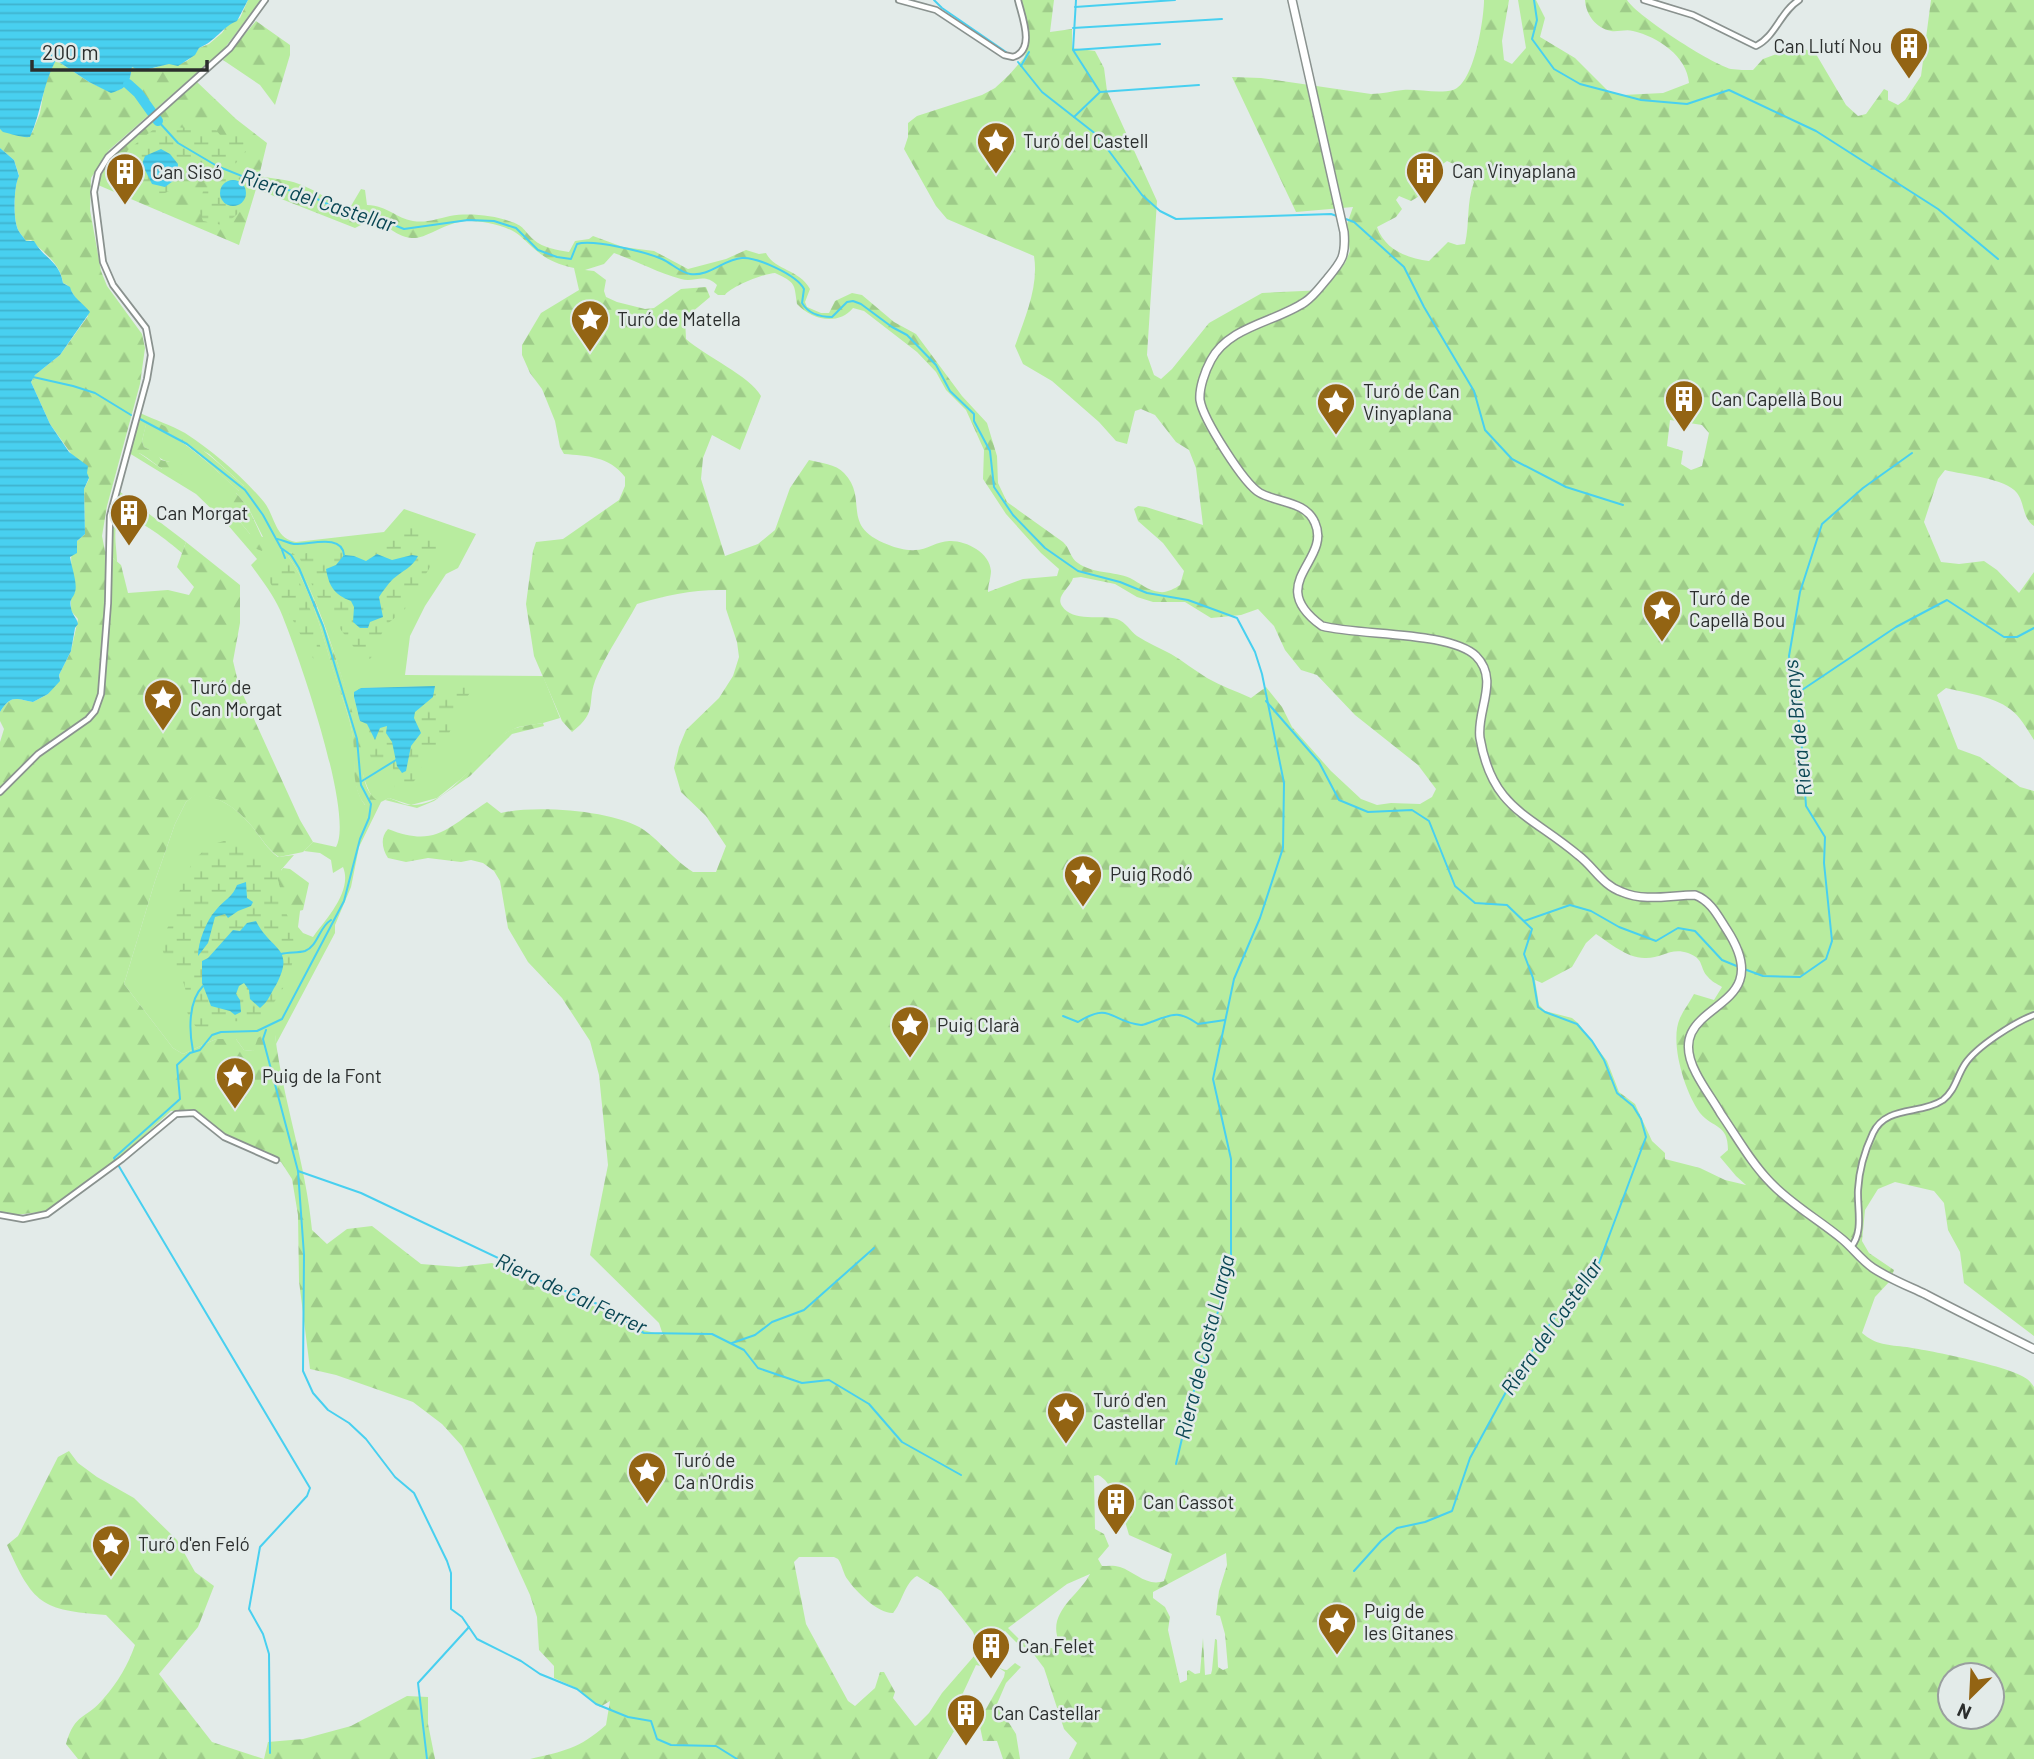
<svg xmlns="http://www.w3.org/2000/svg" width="2034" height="1759" viewBox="0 0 2034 1759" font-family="Barlow,sans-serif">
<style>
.grass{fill:#b8ec9f;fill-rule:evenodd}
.forest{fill:url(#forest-firs);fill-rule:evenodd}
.wetland{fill:url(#wetland-marsh)}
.water{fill:url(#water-rules)}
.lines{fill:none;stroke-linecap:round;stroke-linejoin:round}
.stream{stroke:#48d0f0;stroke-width:2}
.river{stroke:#48d0f0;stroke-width:10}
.minor-casing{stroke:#8a928f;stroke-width:8}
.secondary-casing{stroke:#8a928f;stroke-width:10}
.minor{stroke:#fff;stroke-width:4.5}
.secondary{stroke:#fff;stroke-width:7}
.labels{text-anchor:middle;stroke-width:5;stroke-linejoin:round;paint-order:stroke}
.poi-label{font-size:19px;fill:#2b2e2d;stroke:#e3ebe9;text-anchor:start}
.water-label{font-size:21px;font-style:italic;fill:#094653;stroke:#e3ebe9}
</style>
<defs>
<pattern id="forest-firs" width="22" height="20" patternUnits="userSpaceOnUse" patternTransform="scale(1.75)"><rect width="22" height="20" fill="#b8ec9f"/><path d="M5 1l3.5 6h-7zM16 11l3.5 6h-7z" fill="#9ecb89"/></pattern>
<pattern id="wetland-marsh" width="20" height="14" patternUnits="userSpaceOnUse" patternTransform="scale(1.75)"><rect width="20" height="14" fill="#b8ec9f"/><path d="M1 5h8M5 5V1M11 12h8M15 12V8" fill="none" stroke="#9ecb89"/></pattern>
<pattern id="water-rules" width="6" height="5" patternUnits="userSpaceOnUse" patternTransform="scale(1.75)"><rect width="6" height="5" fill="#48d0f0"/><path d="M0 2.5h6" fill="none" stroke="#3fb3ce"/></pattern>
</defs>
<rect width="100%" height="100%" fill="#e3ebe9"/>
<g class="grass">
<path d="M140,413C155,420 171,425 185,433C213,451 242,476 264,502C275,516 275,539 296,542L384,532L404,509L476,534L458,568L446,574L425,606L410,636L405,675L543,676L560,718L543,723L518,727L506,733L461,779L437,798L411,805L389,798L381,802L359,847L351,887L335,925V933L276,1044L275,1035L253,1051L244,1050L236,1039H216L183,1054L173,1048L124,984L155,881L175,824L186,802L197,793C219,797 234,806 249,823C260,835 265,847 278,857L294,855L281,870L300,911L298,927L303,933L313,937C326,919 353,891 343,867L333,873L331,860L320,853L304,851L313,842L336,847C355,815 296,647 280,610C273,594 261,579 251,565L257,559L227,524L196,494L129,453ZM141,417L209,454L244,486L239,491C210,465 184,437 146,424L142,441L144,447C155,451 158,460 170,462L162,469L139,453ZM236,493L248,507L263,537L250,534L231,511ZM291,552C319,601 337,658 352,713C361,744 356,773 375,801L365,805C350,786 357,759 353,737C350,716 341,696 335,675C322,635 313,591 288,556V553ZM435,686L360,721L354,697L361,688Z"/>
<path d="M119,491L186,542L182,553C172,545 124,502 116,527C114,537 117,552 117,562L112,557L111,527Z"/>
</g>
<g class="forest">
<path d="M248,0H261L224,49L109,150L91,178L90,210L101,271L107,286L142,334L145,348L140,384L107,506L102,536L105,551L121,565L128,593L168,590L189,595L194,587L177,567L186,542L240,585V623L233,661L239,686L300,820L313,842L303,852L279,857C265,847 260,835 249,823C234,806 219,797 197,794L186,802L175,824L155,881L124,984L173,1048L183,1054L216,1039H236L244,1050L253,1051L258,1038L267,1032L275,1035C283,1101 306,1164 312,1230L327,1244L347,1229L372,1226L421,1264L459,1267L492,1263L539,1287L596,1307L627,1326L663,1335L659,1323L590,1255L608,1165L599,1075L590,1041L562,998L528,962L508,928L500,881L494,871L483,863L471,860L461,862L428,858L406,862L388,858C382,849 380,837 388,829C436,848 447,828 487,802L501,813C535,805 614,810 644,830C661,842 675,861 693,872H716L726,846L706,816L681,792L674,768L679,747L686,730L719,698L733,676L739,657L737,642L726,609V590C695,589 666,595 637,604C624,628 608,651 597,676C585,703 600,710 572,732L562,721L534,656L526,604L533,551L536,542L563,539L619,500L625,486V477C609,456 587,456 564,454L560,447L555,421L542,389L530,373L522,355V345L541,313L579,290L574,268C546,262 539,253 519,235C506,225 483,221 467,221C446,222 429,237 415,238C389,238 384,211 355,228L256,189L239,245L98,185C105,152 170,106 197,82L236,119L267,143L259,176C273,179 286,179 299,184C317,190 333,205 351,206L361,189L365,190L367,205C388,206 396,218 413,221C427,223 436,219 450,216C468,213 492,215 509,221C525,226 523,230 534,240C543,248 558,250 569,252L575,241L589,239L593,236L623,247L654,251L688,269L726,259L746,250L759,254L766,253C774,270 799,269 810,289L805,302L807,307L821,313H829L835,301L852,293L862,295L894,322L916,334L962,396L987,423L997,456L998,483L1007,502L1063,542C1070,548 1070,558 1078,563C1093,574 1114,571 1130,578C1140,583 1148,591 1160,592C1166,593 1174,589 1180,585L1184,571L1163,543L1138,521L1134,509L1138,506L1146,507L1203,525L1196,468L1189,450L1176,442L1155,415L1141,409L1135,411L1127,444L1116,441L1099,422L1052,381L1023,364L1015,346C1025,318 1039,286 1034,256L947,219L936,206L904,149L908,137V123L917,116L982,95L995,88L1009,75L1024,58L1029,44L1020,0H1054L1050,32L1072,29V48L1095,51L1104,68L1107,91L1157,201L1147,355L1154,375L1161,379L1172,369L1209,323L1262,293L1324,290L1345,263L1350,251L1346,227L1353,207L1296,212L1232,77L1261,78L1371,94C1382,94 1392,91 1403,90C1419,89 1438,94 1453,90C1474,84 1484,19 1484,0H1509L1502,41L1504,60L1512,64L1526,48L1518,0H1536L1545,18L1540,37L1575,58L1608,91L1623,95L1663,93L1689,83C1687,56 1658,37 1633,31C1626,29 1618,32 1611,31C1596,28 1586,15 1585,0H1627C1638,17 1712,64 1731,69C1738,70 1746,70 1753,70L1763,59L1798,46L1816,54L1846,105L1858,116L1866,114L1884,89L1888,91V100L1898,105L1905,100L1921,76L1931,0H2034V526C2022,518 2025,503 2017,493C2006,478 1963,475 1945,470L1938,479L1924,522L1941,562L1959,564L1984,561L1997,570L2019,593L2034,572V740C2027,729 2020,716 2010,709C1993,696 1966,693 1946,688L1937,695L1958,749L1980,757L2020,787L2034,791V1336L1964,1283L1960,1252L1948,1230L1944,1203L1934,1191L1895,1182L1878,1189L1865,1210L1862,1241L1869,1253L1894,1270L1890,1281L1875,1297L1862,1333C1876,1345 1888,1345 1907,1347C1931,1351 2010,1366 2027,1379C2030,1381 2032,1384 2034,1387V1759H1069L1077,1743L1064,1729L1044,1668L1032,1652L1016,1642L1005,1631L994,1640L988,1655C991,1662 1000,1670 1007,1670L1015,1663L1021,1667L1006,1683L997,1704L1016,1734L1020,1759H1003L997,1741H983L979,1722L973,1719L959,1723L937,1759H530C564,1751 579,1749 606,1725L610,1701L600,1707L574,1687L554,1678V1666L539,1650L537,1617L530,1595L462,1446L442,1424L413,1402L336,1375L310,1369L299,1281L298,1215L292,1179L281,1162L216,1130L189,1111H171L121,1157L47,1211L16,1215L0,1212V742L4,729L0,721V712C11,694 16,699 33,702L48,694L60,678L59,675L71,651L78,619L71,611V596L75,592C73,578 67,553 76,542C79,539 82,537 85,534L84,489L89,479L50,424L31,382L35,375L60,355L88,316L67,285L63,283C60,263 45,254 31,240L26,241C23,236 18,232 17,227C13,215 14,186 19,175L14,160L0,148V129L18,134L32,133L40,113L46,79L56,60L89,82L111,92C130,88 129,82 132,67C143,72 149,70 160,66C179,59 183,71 199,48L209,44L222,33L228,24L240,18ZM1447,161L1467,170L1474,182C1466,204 1470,222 1465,244L1457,245L1448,242L1429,261C1407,258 1385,250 1377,227L1396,217L1402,209L1396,200L1399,196L1411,201C1429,193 1431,171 1447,161ZM614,253C637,261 658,273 681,279C695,283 704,272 717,285L714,292L718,295H725C732,286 763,274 775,273C796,283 794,283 797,304C812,320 838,326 853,308L864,311L917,352L936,372L946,390L966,410L984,450L983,479L1006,514L1041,553L1059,569L1057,576L1023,579L988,592C988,585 991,577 991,571C990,553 967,541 951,541C939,540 927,550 915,550C908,551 896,548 889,545C838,526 870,500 844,473C836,464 820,463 809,460L790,488L775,530L758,544L725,556L701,479L703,458L712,435L740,450L761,396C750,376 705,356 686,339L685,318L710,297L706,287L681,289L654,308L645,309L617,302L606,297L604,291L606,280L594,271L585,270L604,264ZM1670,420L1702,425L1709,433L1702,466L1691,470L1681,464L1683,451L1667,446ZM1081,577L1115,584L1137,597L1153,602H1185L1211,618L1241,615L1258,609L1274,626L1285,650L1301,670L1317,675L1355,715L1418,765L1436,789L1432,797L1420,804L1391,803L1377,805L1361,799L1331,771L1292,727L1282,707L1266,687L1251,698C1236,691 1221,686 1207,678C1194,670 1183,661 1171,654C1160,648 1148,643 1137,636C1130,631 1126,622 1117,619C1101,614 1073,623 1062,606C1055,596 1071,587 1073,578ZM1596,934C1610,943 1628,959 1646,958C1662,958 1671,947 1688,953C1705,959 1699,968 1708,977C1711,981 1717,984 1722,987L1714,1000L1694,994C1690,1002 1684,1009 1680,1018C1669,1042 1685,1092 1700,1113C1713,1129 1728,1123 1728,1150L1720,1157L1736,1176L1746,1185L1725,1180L1700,1168L1665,1159V1153L1652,1141L1635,1104L1619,1092L1607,1061L1578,1023L1572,1018L1545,1011L1539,1005L1535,980L1542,983L1572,967L1586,943ZM1098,1475C1114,1482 1124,1518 1129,1535L1172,1554L1164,1581C1147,1587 1135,1572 1120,1567C1114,1565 1107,1566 1102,1566L1098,1559L1109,1546L1104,1534L1095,1529L1094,1476ZM1226,1553L1227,1565L1219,1591L1216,1615L1220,1616L1225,1634L1228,1668L1223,1670L1218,1667L1217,1640L1215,1639L1212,1670L1211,1674L1205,1675L1203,1638L1200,1673L1195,1674L1189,1670L1187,1671V1680L1180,1683L1168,1630L1170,1617L1165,1607L1153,1598V1592ZM799,1557H834L838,1559C843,1566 843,1574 848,1580C856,1592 879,1614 893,1613C902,1603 905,1582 917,1576L941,1591L973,1632L978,1645L975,1655L942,1693L929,1713L917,1725L915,1726L893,1698L895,1692L884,1672H880L875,1688L855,1706L848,1701L806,1624L794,1562ZM1090,1574C1078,1597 1045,1613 1060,1644L1059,1647L1055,1649L1020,1640L1008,1628L1067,1584ZM989,1661L1005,1672L1004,1677L986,1709L980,1711L968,1703L963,1693L976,1665L985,1667ZM1950,1675H1992V1717H1950Z"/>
<polygon points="256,21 290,45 290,55 275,105 260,85 223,60"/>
<path d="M141,417C183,429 213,458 244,486L247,489L245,491H239C210,466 185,435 146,425L142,441L144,447L157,453L161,460L170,462L184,470L183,474C163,478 151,455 133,451Z"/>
<polygon points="230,492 236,493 248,507 265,544 262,551 254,548 250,534 231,511 225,496"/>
<path d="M291,552L295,555C322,615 345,678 360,742C364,762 359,788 378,801L370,809C349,794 356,761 353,739C351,718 341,696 335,676C322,635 313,591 288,556L287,553Z"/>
<path d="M543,723L544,726L512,734L470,776L434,801L417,808L385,800L389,798C396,800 403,805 410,805C453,807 477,751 507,732C517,726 531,725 543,723Z"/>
<path d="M283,868L290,869L309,883L303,910L299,911C283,903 281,893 277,876Z"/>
<path d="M69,1451L78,1463L97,1477L134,1498L177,1540L195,1572L214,1586L198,1627L159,1674L212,1742L264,1759L268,1742L303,1739L351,1726L407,1696L428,1697V1724L435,1759H78L66,1744C75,1712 86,1720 104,1698C118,1682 128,1665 135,1645L106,1615C41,1610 33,1604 7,1545L18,1536L58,1457Z"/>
</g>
<g class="wetland">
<path d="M165,120C184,135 194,123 214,127L220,135L227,136L232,131L241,137L247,149L236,163L207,179L180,186L165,193L151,194L140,191L137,182L140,175L135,168L127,166L123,159L128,150Z"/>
<path d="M224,177H235L249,185C252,202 236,218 222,225L203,221L199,210L203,191Z"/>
<path d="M408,526L427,531L442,540V547L405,609L385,626L371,658L365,662L320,602L300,559L301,554C316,550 329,557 342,550C368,556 389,539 408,526Z"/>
<path d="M287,558C305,589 318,627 323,662L320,665L316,664L288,611L262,570Z"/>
<polygon points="463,685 474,687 460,707 443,748 425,758 418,776 407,790 395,788 392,759 376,761 371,758 356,707 354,692 361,688"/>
<path d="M224,841C248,842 260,861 281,870L277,876L282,898L289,905L285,910C299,940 296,971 277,998C272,1005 267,1014 259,1018C247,1025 233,1019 221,1022C215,1024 208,1029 202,1033C176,1008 193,1004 182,979C176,966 161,961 162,942C163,934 170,925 172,917C181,886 189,849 224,841Z"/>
</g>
<g class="water">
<path d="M0,0H248L237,21C222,27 216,41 199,48L195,55L178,66L169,64L140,71L132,67C129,83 130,87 111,93L89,82L56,60C42,85 42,111 30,137C22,138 12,134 3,132L0,129Z"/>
<path d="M0,148L14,160L19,176C14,185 13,216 17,227C18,232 23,236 26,241H34C44,259 59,260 63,283L70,287C72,297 83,303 90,312L60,355L35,375L31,382L50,424L69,452L88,466L87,473L89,478L84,489L85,534L77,541V553L70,557C71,565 78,584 75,592C73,599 69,598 71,608C72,615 77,618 78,624L75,628L71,651L59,675L60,681L48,694L33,702C16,699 11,694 0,712Z"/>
<polygon points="161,149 170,154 178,164 177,178 165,187 152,184 142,164 145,156"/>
<circle cx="233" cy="193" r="13"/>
<path d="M377,554L392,560L412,555L418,556C413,567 402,571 393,579C388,584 383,591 379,597L383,617L370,622L368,628H360L353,622L354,607L351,601C335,595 329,587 326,569L336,565L344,555L354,556L366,561Z"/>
<polygon points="435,686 433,697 415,712 414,718 421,733 411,746 406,771 402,773 397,766 392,742 386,733 387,726 380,728 375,740 367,724 360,721 354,697 354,692 361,688"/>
<path d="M246,882L247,898L253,902L251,906L238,911L228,918L225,914L215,917L208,943L198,956C198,942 206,921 216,910C224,900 233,897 237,885Z"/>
<path d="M256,921C271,951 296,947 276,985C270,994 269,1001 260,1008L250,999L249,990L244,983L239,986L236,994L240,1000L241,1012L235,1015L230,1011L211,1006L202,983V961L208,958L233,930L240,931L247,923Z"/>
</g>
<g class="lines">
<g class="stream">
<polyline points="934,0 942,8 1006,52"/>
<polyline points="1534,0 1537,20 1532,39 1554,69 1580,84 1641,100 1687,104 1729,90 1816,131 1938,209 1998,259"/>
<polyline points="1075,7 1175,0"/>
<polyline points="1073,28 1222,19"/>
<polyline points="1074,50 1160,44"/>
<polyline points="1018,62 1042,92 1097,135 1142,195 1160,211 1176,219 1331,214 1337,216"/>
<polyline points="1021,66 1029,52"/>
<polyline points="1100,92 1199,85"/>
<polyline points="1074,117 1100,92 1073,50 1076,0"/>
<path d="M158,121L178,143L217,166L259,183L309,195L342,211L372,216L404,229L468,220L494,221L516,228L538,250L557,257L571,259L577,244C593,239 646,252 662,259C671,263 681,273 690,274C709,277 724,259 742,258C757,257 797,275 804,289L802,303C808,313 820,317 832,317L847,302L853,301L861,304L892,327L907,335L936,365L950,391L974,414V421L990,451L994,487L1013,515L1045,548L1078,571L1120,582L1147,593L1188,600L1237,618L1255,652L1262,674L1284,783L1283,848L1260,918L1234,979L1213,1079L1231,1159V1260L1215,1323L1191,1400L1176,1464"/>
<polyline points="1343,218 1354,222 1404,267 1424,307 1474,391 1485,430 1512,459 1566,487 1623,505"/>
<polyline points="33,377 73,386 95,393 131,415"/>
<polyline points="140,419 187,444 245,490 263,515 281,548 291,555 299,568 323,626 357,739 361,785 371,804 369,818 360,839 344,901 282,1019 257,1031 221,1032 212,1035 200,1050 190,1053 177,1065 180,1099 114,1158 310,1488 307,1496 260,1547 249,1609 263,1634 269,1654 270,1753"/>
<path d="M277,539C283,540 288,543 294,544C309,545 342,533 344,555"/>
<polyline points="282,550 285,558"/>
<polyline points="1796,694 1896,627 1947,600 2004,637 2017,637 2034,628"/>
<polyline points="1266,701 1319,762 1339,800 1368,812 1412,810 1429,821 1455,886 1475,903 1507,905 1532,929 1524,954 1533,978 1538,1007 1545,1012 1577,1024 1592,1041 1604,1060 1617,1093 1633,1106 1641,1119 1646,1137 1599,1263 1552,1321 1512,1381 1470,1458 1452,1511 1425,1522 1397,1528 1381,1541 1354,1571"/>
<polyline points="362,781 396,760"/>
<polyline points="1524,921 1570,905 1591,911 1619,927 1656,941 1678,928 1695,931 1722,960 1739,967"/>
<path d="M281,954C289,952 298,953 305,951C318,946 319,927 331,920"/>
<polyline points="1744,969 1763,976 1800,977 1826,959 1832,941 1824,863 1825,837 1806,806 1801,735 1789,656 1800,592 1822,524 1863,488 1912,453"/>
<path d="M1063,1016L1078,1022C1112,1001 1110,1022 1141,1025C1144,1025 1148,1023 1151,1022C1173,1014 1178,1010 1198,1024L1225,1020"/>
<polyline points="266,1030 263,1039 298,1171 361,1193 515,1266 545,1283 615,1311 631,1326 644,1333 712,1334 744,1350 758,1368 802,1383 829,1380 869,1404 902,1442 961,1475"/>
<path d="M193,1051C189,1031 188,1001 203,986"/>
<polyline points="298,1171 304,1255 303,1371 313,1393 328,1410 349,1423 366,1439 395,1477 414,1493 447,1561 451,1573 451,1609 462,1617 477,1639 521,1661 540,1674 577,1689 596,1704 628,1717 651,1721 657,1739 671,1745 716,1746 737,1759"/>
<polyline points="732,1343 755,1335 772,1322 804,1310 874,1248"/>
<polyline points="427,1759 418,1683 469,1627"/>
</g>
<polyline class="river" points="128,84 138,93 158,121"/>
<g class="minor-casing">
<g id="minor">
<path d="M899,0L936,10L1004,55L1013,57C1036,50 1022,17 1018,0"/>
<path d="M1644,0L1693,15L1756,46C1776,36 1780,12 1799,0"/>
<polyline points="0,792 38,754 88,719 95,711 101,694 108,603 110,516 147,379 151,355 146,328 113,285 103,262 94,192 98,173 108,157 230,48 265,0"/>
<polyline points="0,1215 23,1219 47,1214 122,1159 176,1114 194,1113 224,1137 276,1160"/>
<path d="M1851,1247C1864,1232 1857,1208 1858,1190C1859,1171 1865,1150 1873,1133C1886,1105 1921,1115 1943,1100C1955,1091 1957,1076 1965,1064C1976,1047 2015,1022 2034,1015"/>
</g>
</g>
<g class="secondary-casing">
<path id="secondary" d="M1292,0L1344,232C1346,256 1342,261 1327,279C1320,287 1314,296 1305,302C1276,322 1229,326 1211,360C1205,371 1199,388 1200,400C1203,419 1244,484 1260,493C1278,503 1306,501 1315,523C1332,561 1263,583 1322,626C1360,636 1450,631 1476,656C1500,680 1476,711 1480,738C1492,809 1529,814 1578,855C1594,867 1602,885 1622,892C1645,902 1671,895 1695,895C1711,901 1718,916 1727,930C1783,1017 1657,998 1696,1073C1703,1087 1713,1100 1721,1114C1737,1137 1751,1163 1771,1183C1791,1204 1819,1220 1842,1239C1852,1247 1861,1260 1873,1268C1888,1278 1908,1286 1925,1294C1961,1313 1998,1331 2034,1349"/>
</g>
<use href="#minor" class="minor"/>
<use href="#secondary" class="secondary"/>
</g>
<defs>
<g id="building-pin" transform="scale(2.0125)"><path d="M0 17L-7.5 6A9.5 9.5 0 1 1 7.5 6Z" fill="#936413" stroke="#e3ebe9"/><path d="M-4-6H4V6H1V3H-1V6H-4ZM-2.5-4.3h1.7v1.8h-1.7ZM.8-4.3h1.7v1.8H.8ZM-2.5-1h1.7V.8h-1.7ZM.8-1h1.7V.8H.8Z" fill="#fff"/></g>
<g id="sight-pin" transform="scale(2.0125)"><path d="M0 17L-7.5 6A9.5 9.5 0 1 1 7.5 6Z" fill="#936413" stroke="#e3ebe9"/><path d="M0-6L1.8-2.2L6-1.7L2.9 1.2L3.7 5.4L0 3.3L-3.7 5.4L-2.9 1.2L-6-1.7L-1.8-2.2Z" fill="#fff"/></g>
</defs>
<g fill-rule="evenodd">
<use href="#building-pin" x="1909" y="46"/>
<use href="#sight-pin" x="996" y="141"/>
<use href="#building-pin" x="1425" y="171"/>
<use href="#building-pin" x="125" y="172"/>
<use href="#sight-pin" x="590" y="319"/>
<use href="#building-pin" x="1684" y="399"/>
<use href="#sight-pin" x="1336" y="402"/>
<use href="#building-pin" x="129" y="513"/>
<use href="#sight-pin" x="1662" y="609"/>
<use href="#sight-pin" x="163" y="698"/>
<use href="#sight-pin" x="1083" y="874"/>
<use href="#sight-pin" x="910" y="1025"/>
<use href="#sight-pin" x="235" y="1076"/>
<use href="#sight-pin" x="1066" y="1411"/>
<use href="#sight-pin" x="647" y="1471"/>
<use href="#building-pin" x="1116" y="1502"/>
<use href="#sight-pin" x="111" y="1544"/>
<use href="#sight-pin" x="1337" y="1622"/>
<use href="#building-pin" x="991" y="1646"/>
<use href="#building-pin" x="966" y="1713"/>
</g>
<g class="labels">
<g class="poi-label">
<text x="1882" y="53" text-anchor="end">Can Llutí Nou</text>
<text x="1023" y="148">Turó del Castell</text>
<text x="1452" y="178">Can Vinyaplana</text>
<text x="152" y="179">Can Sisó</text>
<text x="617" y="326">Turó de Matella</text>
<text x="1363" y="398">Turó de Can<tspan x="1363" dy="22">Vinyaplana</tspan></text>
<text x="1711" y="406">Can Capellà Bou</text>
<text x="156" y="520">Can Morgat</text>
<text x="1689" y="605">Turó de<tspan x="1689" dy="22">Capellà Bou</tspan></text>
<text x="190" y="694">Turó de<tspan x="190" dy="22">Can Morgat</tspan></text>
<text x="1110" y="881">Puig Rodó</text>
<text x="937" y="1032">Puig Clarà</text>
<text x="262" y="1083">Puig de la Font</text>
<text x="1093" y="1407">Turó d'en<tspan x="1093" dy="22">Castellar</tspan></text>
<text x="674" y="1467">Turó de<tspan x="674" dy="22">Ca n'Ordis</tspan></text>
<text x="1143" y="1509">Can Cassot</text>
<text x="138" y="1551">Turó d'en Feló</text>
<text x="1364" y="1618">Puig de<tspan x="1364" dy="22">les Gitanes</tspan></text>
<text x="1018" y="1653">Can Felet</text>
<text x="993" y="1720">Can Castellar</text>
</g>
<g class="water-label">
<text transform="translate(318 201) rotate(18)" y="7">Riera del Castellar</text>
<text transform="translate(1798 728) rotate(-96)" y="7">Riera de Brenys</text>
<text transform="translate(571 1294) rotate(25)" y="7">Riera de Cal Ferrer</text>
<text transform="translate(1552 1327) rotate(-55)" y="7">Riera del Castellar</text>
<text transform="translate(1205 1347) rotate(-76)" y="7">Riera de Costa Llarga</text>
</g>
</g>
<g transform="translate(1971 1696) rotate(204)"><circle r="33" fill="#e3ebe9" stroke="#999f9e" stroke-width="2"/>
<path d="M0-5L12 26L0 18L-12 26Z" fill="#936413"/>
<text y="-10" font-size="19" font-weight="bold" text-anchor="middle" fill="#2b2e2d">N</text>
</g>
<path d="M32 60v10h175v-10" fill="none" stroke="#2b2e2d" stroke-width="3.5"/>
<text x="42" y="60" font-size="21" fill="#2b2e2d" stroke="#e3ebe9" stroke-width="5" paint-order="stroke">200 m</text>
</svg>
